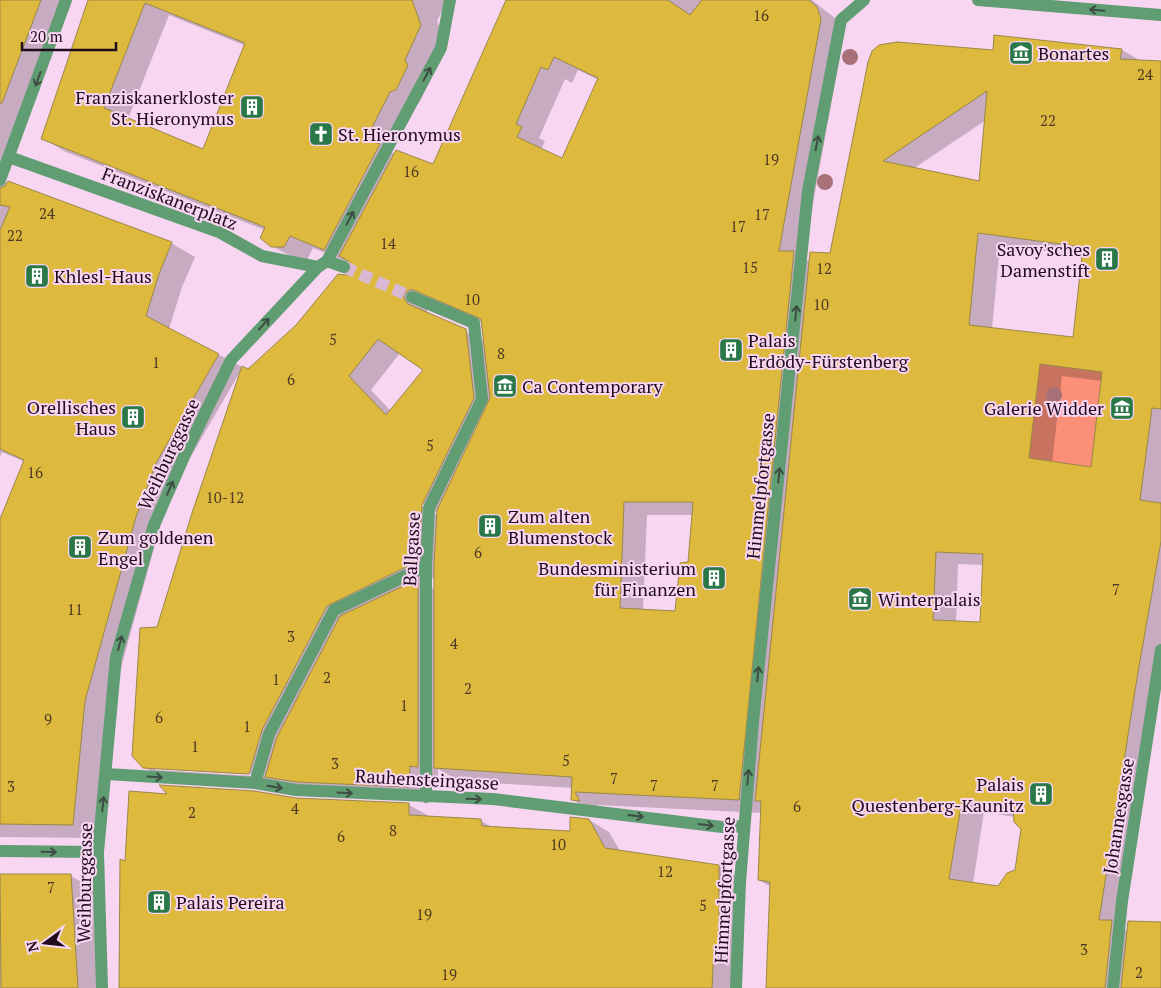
<svg xmlns="http://www.w3.org/2000/svg" width="1161" height="988" font-family="'PT Serif',serif">
  <style>
    .green { fill: #fb8f78 }
    .shadow { fill: #0003; fill-rule: evenodd }
    .building { fill: #ddba3e; stroke: #9b8747; fill-rule: evenodd }
    .lines { fill: none; stroke-linecap: round; stroke-linejoin: round }
    .minor-tunnel { stroke: #d8b8d2; stroke-width: 12; stroke-dasharray: 12 6; stroke-linecap: butt }
    .minor { stroke: #609d72; stroke-width: 12 }
    .tree { fill: #a77177 }
    .oneway { stroke: #3d4d43 }
    .labels { text-anchor: middle; dominant-baseline: central; stroke-width: 4; stroke-linejoin: round; paint-order: stroke }
    .number-label { font-size: 15px; fill: #4f3825 }
    .poi-label { font-size: 18px; fill: #200c1d; stroke: #f8d6f2; text-anchor: start }
    .street-label { font-size: 18px; fill: #200c1d; stroke: #f8d6f2 }
  </style>
  <rect width="100%" height="100%" fill="#f8d6f2"/>
  <path class="green" d="M1040,364l73,9 -22,94 -63,-9z"/>
  <path class="shadow" d="M0,0h70l-69,181 170,62 24,14 -13,30 -13,42 79,41 48,-44 49,-50 6,-2 2,-8 -4,-6 -1,2 -35,-14 -6,12 -11,-1 -24,-13 -7,-16 -199,-78 -24,-14 47,-138h358l-10,21 7,18 -13,40 -12,24 -6,2 -23,47 44,13 74,-165h304l28,22 4,12 -41,224 7,4 21,-8 38,-192 125,-11 1,-15 127,14 19,11 20,1v623l-39,243 6,3 33,-8v65h-394l4,-101 -12,-7 3,-67 -165,-8 5,9 -6,-1 -23,-13v-12l-114,-7 -21,-12v9l-8,-1v21l-262,-17 -24,-14 14,-139 83,-258 -62,107 -20,53 -51,185 -12,123 -96,-1v-318l25,-57 -23,-10 -2,5zM169,15l77,31 -42,105 -76,-32zM578,70l21,10 -37,80 -21,-10 4,-9 -6,-3 26,-59 7,4zM986,120l-6,63 -67,-14zM1000,245l83,11 -9,83 -82,-10zM436,302l46,20 3,19 -58,-28v-5zM400,353l25,16 -34,42 -20,-21zM1062,376l40,5 -10,87 -40,-5zM417,501l21,12v3l-22,-13zM647,515h46l-4,49 -13,48 -33,-2zM958,564l26,1 -2,59 -26,-2zM435,577v13l-12,-7zM155,768l100,6v2l-100,-6zM984,812l31,5 8,12 -6,42 -19,16 -25,-4z
    M295,799l114,6 20,11 52,5 13,7 77,4 18,-12 20,12 11,19 99,15 20,12 -6,110h-612l6,-125z
    M0,875l71,1 28,16 6,96h-105z"/>
  <path class="building" d="M0,0h41l-39,103h-2z
    M88,0h324l9,25 -16,35 3,5 -12,25 -6,2 -24,47 14,5 -56,106 -34,-14 -6,11h-13l-11,-9 5,-11 -224,-88zM145,3l100,40 -42,106 -99,-41z
    M506,0h162l22,15 12,-15h107l8,7 4,12 -42,232h15l-55,549 -164,-8 5,9 -9,-1 1,-23 -138,-9v-202l3,-56 53,-112 -9,-79 -70,-30 -7,5v4l4,6 58,25 8,69 -52,107 -4,56 -91,45 -65,124 -13,44 -106,-6 -11,-12 8,-128 17,-1 35,-114 50,-147 6,3 48,-44 42,-51 7,1 5,-2 2,-7 -2,-4 -11,-6 57,-106 37,14zM554,57l44,21 -36,80 -45,-21 5,-10 -6,-3 25,-57 7,3zM378,339l45,31 -37,45 -37,-39zM624,502h69l-5,60 -8,1 -5,48 -55,-3z
    M994,35l128,14 -2,10 41,2v348l-9,-1 -12,92 21,3v38l-24,137 -38,242h13l-7,68h-339l4,-106 -12,-2 3,-79h-6l55,-549 20,1 38,-191 4,-11 7,-6 18,-3 96,8zM987,91l-8,90 -96,-20zM978,233l105,14 -10,90 -104,-12zM1040,364l62,8 -11,95 -62,-9zM936,552l47,2 -3,68 -47,-2zM962,800l51,9 1,13 7,7 -6,41 -8,3 -9,13 -49,-7z
    M8,181l164,61 -13,32 -13,42 73,38 -63,109 -20,54 -51,184 -12,124 -73,-1v-305l24,-59 -24,-11v-219l10,-23 -10,-2v-17l5,-2z
    M418,579v188l-8,-1 -1,21 -112,-5 -32,-5 12,-40 63,-121z
    M159,785l95,6 42,7 113,5v12l72,4 1,7 88,5v-14l19,2 16,29 114,17v83h-5l-2,40h-593l1,-129 5,2 4,-70 38,3z
    M0,874h71l7,114h-77z
    M1128,921l33,1v66h-40z"/>
  <g class="lines">
    <path class="minor-tunnel" d="M344,267l68,30"/>
    <path class="minor" d="M978,0l183,15
      M9,157l210,75 43,24 56,11
      M0,180l66,-180
      M327,261l17,6
      M412,297l62,26 8,76 -53,109 -3,58v231
      M107,774l148,9 41,7 197,9 229,28 22,-1
      M255,783l14,-49 65,-124 92,-44
      M0,851l98,1
      M102,988l-4,-136 18,-195 38,-132 32,-73 45,-92 87,-93 9,-6 114,-213 9,-48
      M736,988l4,-106 13,-160 55,-531 33,-171 23,-20
      M1113,988l9,-87 39,-251"/>
  </g>
  <g class="tree">
    <circle cx="850" cy="57" r="8"/>
    <circle cx="825" cy="182" r="8"/>
    <circle cx="1054" cy="395" r="8"/>
  </g>
  <defs><path id="oneway-shaft" d="M-6 0H5M1.5-3L5.5 0L1.5 3" fill="none" stroke-width="1.6" stroke-linecap="round" stroke-linejoin="round" transform="scale(1.25)"/></defs>
  <g class="oneway">
    <use href="#oneway-shaft" transform="translate(1097 10) rotate(-175)"/>
    <use href="#oneway-shaft" transform="translate(427 74) rotate(-62)"/>
    <use href="#oneway-shaft" transform="translate(38 79) rotate(110)"/>
    <use href="#oneway-shaft" transform="translate(817 143) rotate(-79)"/>
    <use href="#oneway-shaft" transform="translate(350 218) rotate(-62)"/>
    <use href="#oneway-shaft" transform="translate(796 313) rotate(-84)"/>
    <use href="#oneway-shaft" transform="translate(264 324) rotate(-47)"/>
    <use href="#oneway-shaft" transform="translate(779 475) rotate(-84)"/>
    <use href="#oneway-shaft" transform="translate(170 488) rotate(-67)"/>
    <use href="#oneway-shaft" transform="translate(120 643) rotate(-75)"/>
    <use href="#oneway-shaft" transform="translate(758 674) rotate(-84)"/>
    <use href="#oneway-shaft" transform="translate(155 777) rotate(4)"/>
    <use href="#oneway-shaft" transform="translate(748 777) rotate(-85)"/>
    <use href="#oneway-shaft" transform="translate(275 787) rotate(10)"/>
    <use href="#oneway-shaft" transform="translate(345 793) rotate(3)"/>
    <use href="#oneway-shaft" transform="translate(474 799) rotate(2)"/>
    <use href="#oneway-shaft" transform="translate(103 804) rotate(-84)"/>
    <use href="#oneway-shaft" transform="translate(636 816) rotate(7)"/>
    <use href="#oneway-shaft" transform="translate(706 825) rotate(7)"/>
    <use href="#oneway-shaft" transform="translate(49 852) rotate(1)"/>
  </g>
  <defs>
    <symbol id="museum-square" viewBox="-11 -11 22 22"><rect x="-9" y="-9" width="18" height="18" rx="4" fill="#2a7747" stroke="#f8d6f2"/><path d="M0-6L6-3V-2H-6V-3ZM-5-1h2V3h-2ZM-1-1h2V3h-2ZM3-1h2V3H3ZM-6 4H6V6H-6Z" fill="#fff"/></symbol>
    <symbol id="building-square" viewBox="-11 -11 22 22"><rect x="-9" y="-9" width="18" height="18" rx="4" fill="#2a7747" stroke="#f8d6f2"/><path d="M-4-6H4V6H1V3H-1V6H-4ZM-2.5-4.3h1.7v1.8h-1.7ZM.8-4.3h1.7v1.8H.8ZM-2.5-1h1.7V.8h-1.7ZM.8-1h1.7V.8H.8Z" fill="#fff"/></symbol>
    <symbol id="church-square" viewBox="-11 -11 22 22"><rect x="-9" y="-9" width="18" height="18" rx="4" fill="#2a7747" stroke="#f8d6f2"/><path d="M-1.2-6h2.4v3.5h3.3v2.4h-3.3V6h-2.4V-.1h-3.3v-2.4h3.3Z" fill="#fff"/></symbol>
  </defs>
  <g fill-rule="evenodd">
    <use href="#museum-square" x="1007" y="39" width="28" height="28"/>
    <use href="#building-square" x="238" y="93" width="28" height="28"/>
    <use href="#church-square" x="307" y="120" width="28" height="28"/>
    <use href="#building-square" x="1093" y="245" width="28" height="28"/>
    <use href="#building-square" x="23" y="262" width="28" height="28"/>
    <use href="#building-square" x="717" y="336" width="28" height="28"/>
    <use href="#museum-square" x="491" y="372" width="28" height="28"/>
    <use href="#museum-square" x="1108" y="394" width="28" height="28"/>
    <use href="#building-square" x="119" y="403" width="28" height="28"/>
    <use href="#building-square" x="476" y="512" width="28" height="28"/>
    <use href="#building-square" x="66" y="533" width="28" height="28"/>
    <use href="#building-square" x="700" y="564" width="28" height="28"/>
    <use href="#museum-square" x="846" y="585" width="28" height="28"/>
    <use href="#building-square" x="1027" y="780" width="28" height="28"/>
    <use href="#building-square" x="145" y="888" width="28" height="28"/>
  </g>
  <g class="labels">
    <g class="number-label">
      <text x="761" y="15">16</text>
      <text x="1145" y="74">24</text>
      <text x="1048" y="120">22</text>
      <text x="771" y="159">19</text>
      <text x="411" y="171">16</text>
      <text x="47" y="213">24</text>
      <text x="762" y="214">17</text>
      <text x="738" y="226">17</text>
      <text x="15" y="235">22</text>
      <text x="388" y="243">14</text>
      <text x="750" y="267">15</text>
      <text x="824" y="268">12</text>
      <text x="472" y="299">10</text>
      <text x="821" y="304">10</text>
      <text x="333" y="339">5</text>
      <text x="501" y="353">8</text>
      <text x="156" y="362">1</text>
      <text x="291" y="379">6</text>
      <text x="430" y="445">5</text>
      <text x="35" y="472">16</text>
      <text x="225" y="497">10-12</text>
      <text x="478" y="552">6</text>
      <text x="1116" y="589">7</text>
      <text x="75" y="609">11</text>
      <text x="291" y="636">3</text>
      <text x="454" y="643">4</text>
      <text x="327" y="677">2</text>
      <text x="276" y="679">1</text>
      <text x="468" y="688">2</text>
      <text x="404" y="705">1</text>
      <text x="159" y="717">6</text>
      <text x="48" y="719">9</text>
      <text x="247" y="726">1</text>
      <text x="195" y="746">1</text>
      <text x="566" y="760">5</text>
      <text x="335" y="763">3</text>
      <text x="614" y="778">7</text>
      <text x="654" y="785">7</text>
      <text x="715" y="785">7</text>
      <text x="11" y="786">3</text>
      <text x="797" y="806">6</text>
      <text x="295" y="808">4</text>
      <text x="192" y="812">2</text>
      <text x="393" y="830">8</text>
      <text x="341" y="836">6</text>
      <text x="558" y="844">10</text>
      <text x="665" y="871">12</text>
      <text x="51" y="887">7</text>
      <text x="703" y="905">5</text>
      <text x="424" y="914">19</text>
      <text x="1084" y="949">3</text>
      <text x="1139" y="972">2</text>
      <text x="449" y="974">19</text>
    </g>
    <g class="poi-label">
      <text x="1038" y="53">Bonartes</text>
      <text x="234" y="97" text-anchor="end">Franziskanerkloster<tspan x="234" dy="21">St. Hieronymus</tspan></text>
      <text x="338" y="134">St. Hieronymus</text>
      <text x="1090" y="249" text-anchor="end">Savoy'sches<tspan x="1090" dy="21">Damenstift</tspan></text>
      <text x="54" y="276">Khlesl-Haus</text>
      <text x="748" y="340">Palais<tspan x="748" dy="21">Erdödy-Fürstenberg</tspan></text>
      <text x="522" y="386">Ca Contemporary</text>
      <text x="116" y="407" text-anchor="end">Orellisches<tspan x="116" dy="21">Haus</tspan></text>
      <text x="1104" y="408" text-anchor="end">Galerie Widder</text>
      <text x="508" y="516">Zum alten<tspan x="508" dy="21">Blumenstock</tspan></text>
      <text x="98" y="537">Zum goldenen<tspan x="98" dy="21">Engel</tspan></text>
      <text x="696" y="568" text-anchor="end">Bundesministerium<tspan x="696" dy="21">für Finanzen</tspan></text>
      <text x="878" y="599">Winterpalais</text>
      <text x="1024" y="784" text-anchor="end">Palais<tspan x="1024" dy="21">Questenberg-Kaunitz</tspan></text>
      <text x="176" y="902">Palais Pereira</text>
    </g>
    <g class="street-label">
      <text transform="translate(170 198) rotate(21)">Franziskanerplatz</text>
      <text transform="translate(168 454) rotate(-65)">Weihburggasse</text>
      <text transform="translate(760 486) rotate(-84)">Himmelpfortgasse</text>
      <text transform="translate(411 549) rotate(-87)">Ballgasse</text>
      <text transform="translate(427 779) rotate(3)">Rauhensteingasse</text>
      <text transform="translate(1118 816) rotate(-81)">Johannesgasse</text>
      <text transform="translate(84 883) rotate(-89)">Weihburggasse</text>
      <text transform="translate(724 890) rotate(-87)">Himmelpfortgasse</text>
    </g>
  </g>
  <g transform="translate(45 943) rotate(255)" stroke="#f8d6f2" stroke-width="4" paint-order="stroke">
  <path d="M0-4L9 19L0 12L-9 19Z" fill="#200c1d"/>
  <text y="-8" font-size="14" font-weight="bold" text-anchor="middle" fill="#200c1d">N</text>
  </g>
  <path d="M22 42v8h94v-8" fill="none" stroke="#200c1d" stroke-width="2.5"/>
  <text x="30" y="42" font-size="15" fill="#200c1d" stroke="#f8d6f2" stroke-width="4" paint-order="stroke">20 m</text>
</svg>
